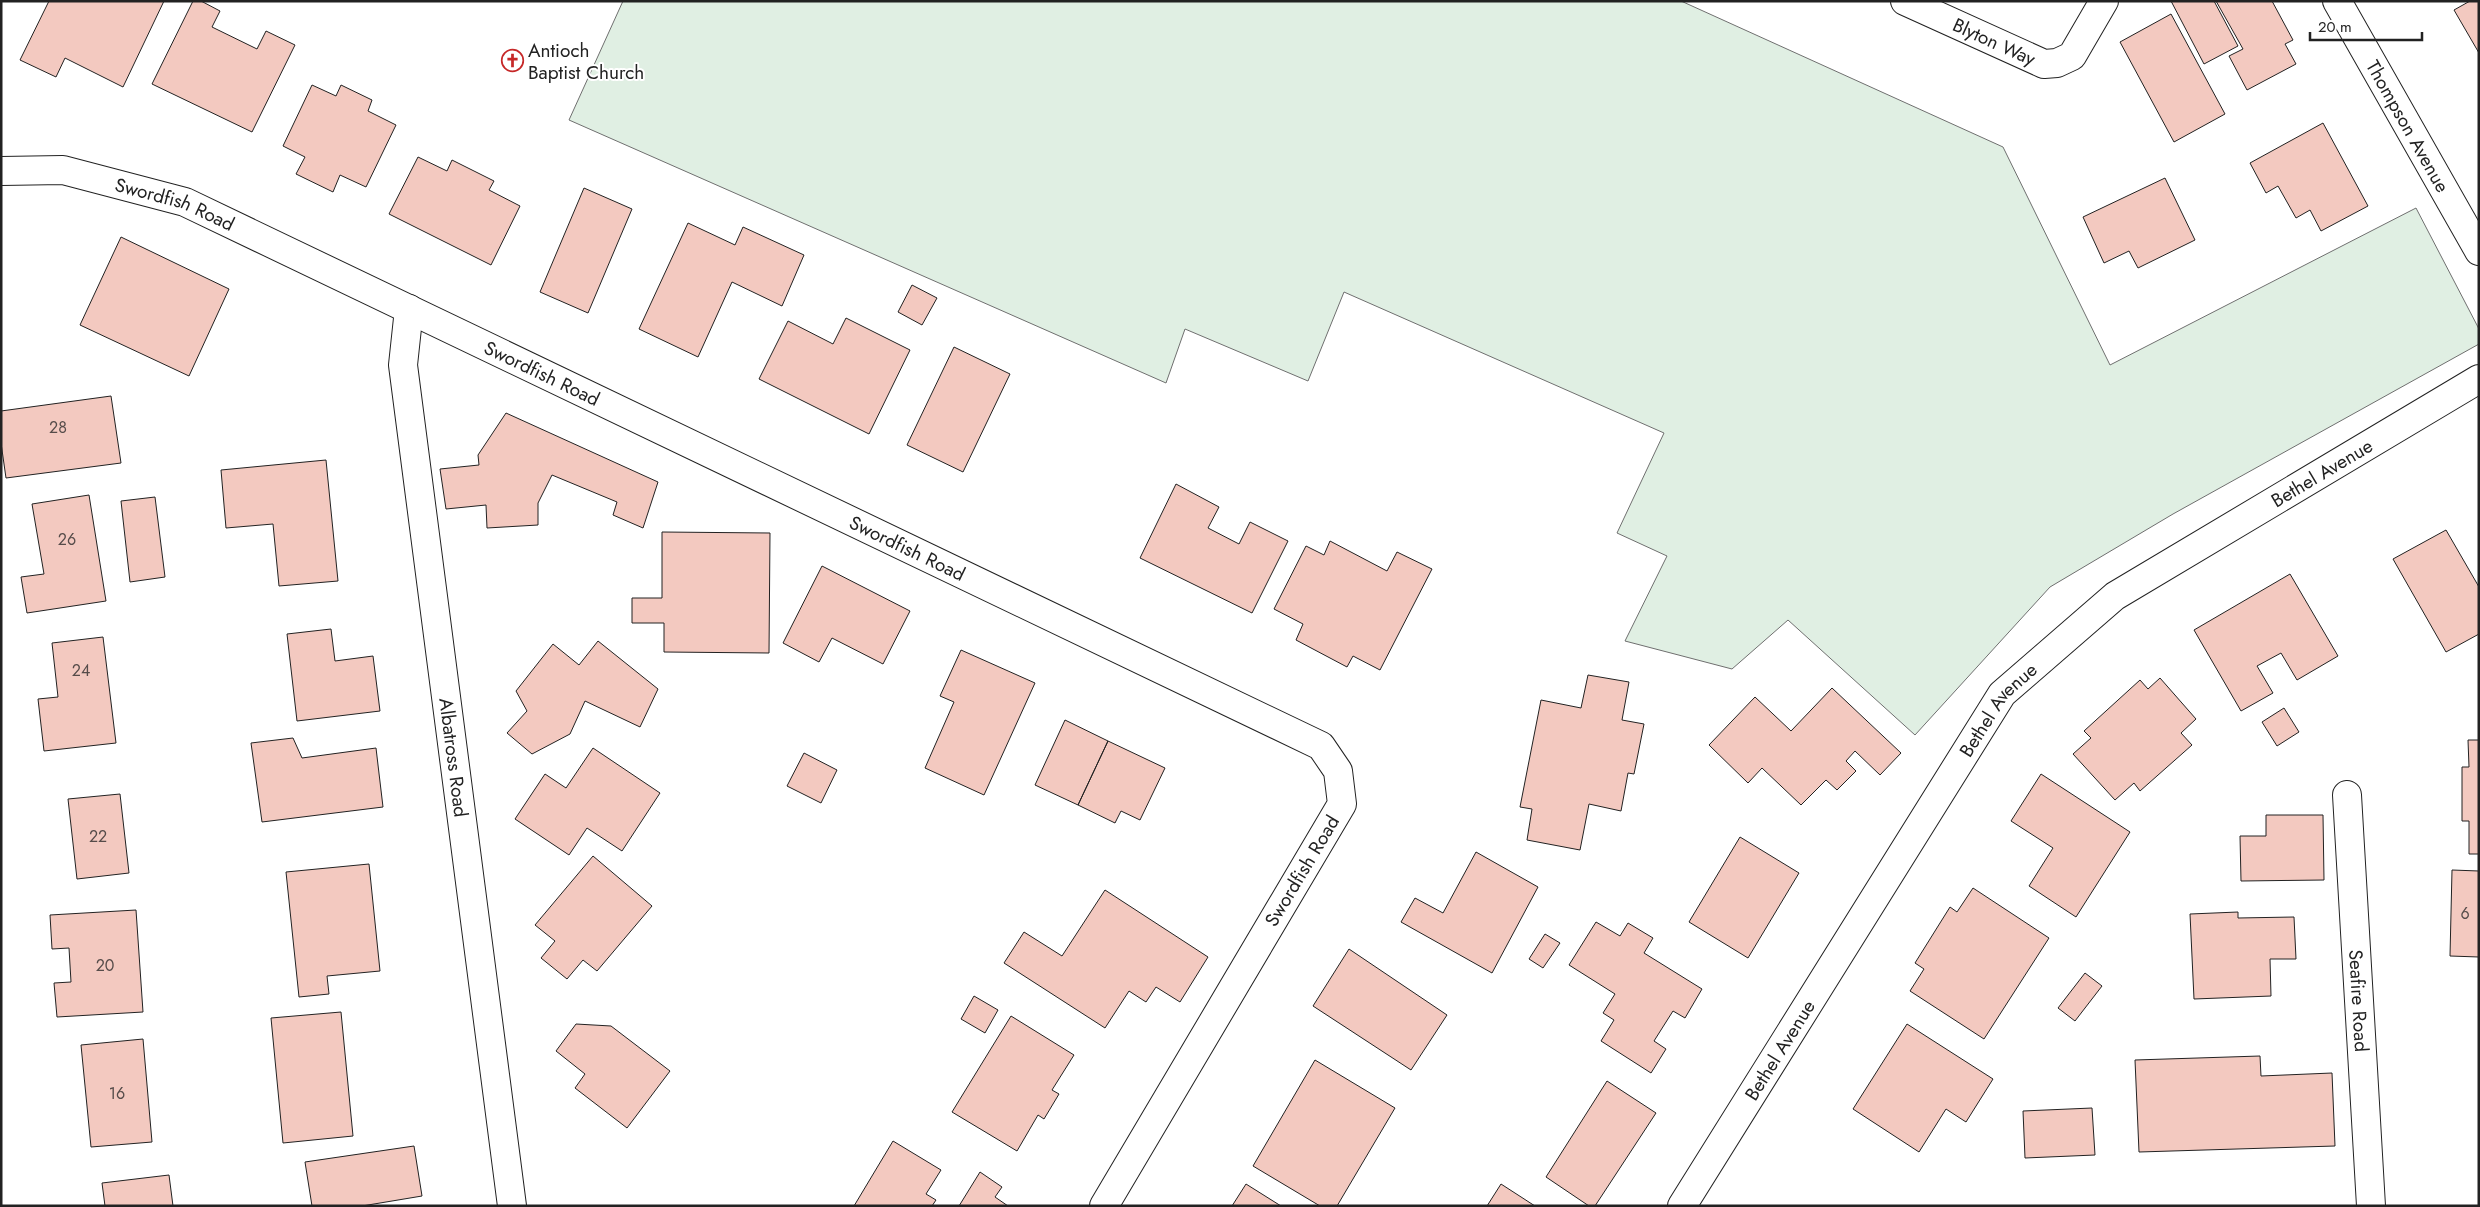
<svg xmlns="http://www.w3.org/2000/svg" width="2480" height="1207" font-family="Jost,sans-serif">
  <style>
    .green { fill: #e0efe3; stroke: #6f6f6f }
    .building { fill: #f3c9c0; stroke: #222 }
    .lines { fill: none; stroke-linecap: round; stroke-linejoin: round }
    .street-casing { stroke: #222; stroke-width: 30 }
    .street { stroke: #fff; stroke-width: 28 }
    .labels { text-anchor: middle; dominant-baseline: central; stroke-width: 4; stroke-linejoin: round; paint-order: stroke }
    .number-label { font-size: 16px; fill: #564c4a }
    .street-label { font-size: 19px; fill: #222; stroke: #fff }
    .poi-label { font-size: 19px; fill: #222; stroke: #fff; text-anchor: start }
  </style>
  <rect width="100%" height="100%" fill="#fff"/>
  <path class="green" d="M623,1h1058l322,146 107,218 306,-157 63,121v15l-306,170 -123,73 -135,148 -127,-115 -56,49 -107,-28 42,-85 -50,-23 47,-100 -320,-141 -36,89 -123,-52 -19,54 -597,-263z"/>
  <path class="building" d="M49,1h115l-41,86 -58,-29 -9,19 -36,-17z
    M193,1h8l19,10 -8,16 45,22 9,-18 29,14 -43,87 -100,-48z
    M2171,1h43l24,45 -34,18z
    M2216,1h56l21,39 -8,4 11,20 -49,26 -18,-34 14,-7z
    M2470,1h9v52l-25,-43z
    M2171,14l54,100 -51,28 -54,-100z
    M312,85l24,11 5,-11 31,15 -4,11 28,14 -30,62 -26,-12 -7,17 -37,-18 9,-17 -22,-11z
    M2323,123l45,83 -47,25 -11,-21 -14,8 -18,-32 -12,7 -16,-30z
    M418,157l29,14 5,-11 42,21 -5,9 31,16 -29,59 -102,-51z
    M2165,178l30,62 -57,28 -9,-17 -25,12 -21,-46z
    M584,188l48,21 -44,104 -48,-21z
    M688,223l47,22 8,-18 61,28 -22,51 -50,-24 -34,75 -59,-28z
    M121,237l108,52 -40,87 -109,-51z
    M912,285l25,13 -15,27 -24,-13z
    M846,318l64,32 -41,84 -110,-55 29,-58 45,23z
    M954,347l56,27 -47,98 -56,-27z
    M111,396l10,67 -115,15 -5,-35v-32z
    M506,413l152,69 -15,46 -30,-13 4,-13 -65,-27 -14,28v22l-51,3 -1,-23 -40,4 -6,-40 39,-4 -1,-10z
    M326,460l12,121 -59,5 -6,-62 -47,4 -5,-58z
    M1176,484l43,23 -11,21 31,16 11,-22 38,19 -36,72 -112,-55z
    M89,495l17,106 -79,12 -6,-36 23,-3 -12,-70z
    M155,497l10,80 -35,5 -9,-81z
    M2446,530l33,57v47l-33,18 -53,-93z
    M662,532l108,1 -1,120 -105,-1v-29h-32v-25h30z
    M1330,541l57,30 10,-19 35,17 -52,101 -27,-14 -6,11 -51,-27 7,-16 -29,-15 32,-63 18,9z
    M822,566l88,45 -27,53 -51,-26 -13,24 -36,-19z
    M2290,574l48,82 -41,24 -16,-27 -24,13 16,27 -32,18 -47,-81z
    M331,629l4,32 38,-5 7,55 -83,10 -10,-87z
    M103,637l13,106 -72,8 -6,-52 20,-2 -6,-54z
    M598,641l60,48 -18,38 -55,-26 -15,33 -38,20 -25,-21 20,-22 -11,-20 37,-47 26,21z
    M961,650l74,33 -51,112 -59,-27 29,-66 -14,-6z
    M1588,675l41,7 -7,38 22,4 -10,50 -6,-1 -7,38 -32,-7 -9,46 -53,-10 5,-31 -12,-2 21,-107 40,8z
    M2160,678l36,41 -15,14 11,12 -52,46 -6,-8 -19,17 -42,-46 18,-16 -7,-7 56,-51 8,9z
    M1832,688l69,65 -21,22 -25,-24 -9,10 10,10 -19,19 -11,-10 -25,25 -39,-37 -14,15 -39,-38 46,-48 36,34z
    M2284,708l15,24 -22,14 -15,-24z
    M1065,720l43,21 -30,64 -43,-20z
    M293,738l9,20 74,-10 7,59 -121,15 -11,-79z
    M2468,740h11v114h-10v-33h-7v-54h7z
    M1108,741l57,27 -25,52 -19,-9 -6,12 -37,-18z
    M593,748l67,45 -38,58 -35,-23 -18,27 -54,-36 30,-45 21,14z
    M804,753l33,17 -16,33 -34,-17z
    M2041,774l89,58 -54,85 -47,-31 24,-38 -42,-27z
    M120,794l9,79 -52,6 -9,-80z
    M2266,815h57l1,65 -83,1 -1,-45h26z
    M1740,837l59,36 -51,85 -59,-36z
    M1476,852l62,35 -46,86 -91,-51 14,-24 28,15z
    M593,856l59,50 -55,65 -14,-11 -16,19 -26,-21 14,-17 -20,-16z
    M369,864l11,107 -53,5 2,18 -30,3 -13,-125z
    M2452,870l27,1v86l-29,-1z
    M1973,888l76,50 -65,101 -74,-48 14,-22 -9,-6 35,-56 7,5z
    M1105,890l103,67 -28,45 -24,-15 -10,15 -17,-11 -24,37 -101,-65 20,-31 38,24z
    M136,910l7,102 -86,5 -3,-34 17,-1 -2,-34 -17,1 -2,-34z
    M2238,912v6l56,-1 2,42h-26l1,37 -77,3 -4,-85z
    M1596,922l24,14 8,-13 25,15 -9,15 58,36 -17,29 -12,-7 -19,30 12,8 -15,24 -50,-32 13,-21 -11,-7 12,-19 -46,-29z
    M1545,934l15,9 -17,25 -14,-9z
    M1349,949l98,66 -36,55 -98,-64z
    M2085,973l17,13 -27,35 -17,-13z
    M974,996l24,14 -13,23 -24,-14z
    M341,1012l12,124 -70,7 -12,-125z
    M1011,1016l63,39 -22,35 7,4 -15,25 -6,-4 -21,36 -65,-39z
    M576,1024l35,2 59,45 -43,57 -52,-40 10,-14 -29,-23z
    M1907,1024l86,55 -27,43 -20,-13 -27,43 -66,-43z
    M143,1039l9,103 -61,5 -10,-102z
    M2260,1056l1,20 71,-3 3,73 -196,6 -4,-92z
    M1315,1060l80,48 -58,98h-17l-67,-40z
    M1607,1081l49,32 -61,93h-6l-43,-29z
    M2092,1108l3,47 -70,3 -2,-47z
    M893,1141l48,29 -15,24 10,6 -4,6h-78z
    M414,1146l8,50 -60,10h-50l-7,-44z
    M980,1172l22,15 -7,10 13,9h-49z
    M169,1175l4,31h-68l-3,-23z
    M1246,1184l35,22h-49z
    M1501,1184l34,22h-48z"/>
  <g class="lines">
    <defs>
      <g id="street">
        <path id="s1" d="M1905,1l139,63 13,-1 15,-7 32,-55"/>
        <path id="s2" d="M2337,1l142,250"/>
        <path id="s3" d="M1,171l62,-1 122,32 1136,544 17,25 4,33 -238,402"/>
        <path id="s4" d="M409,309l-6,56 109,841"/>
        <path id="s5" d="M2347,795l24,411"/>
        <path id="s6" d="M1682,1206l320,-512 113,-98 364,-217"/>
      </g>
    </defs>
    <use href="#street" class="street-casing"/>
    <use href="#street" class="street"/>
  </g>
  <defs>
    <symbol id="church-ring" viewBox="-11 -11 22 22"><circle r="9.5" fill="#fff" stroke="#c62828" stroke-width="1.5"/><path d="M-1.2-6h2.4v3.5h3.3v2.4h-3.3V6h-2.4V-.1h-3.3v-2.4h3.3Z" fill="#c62828"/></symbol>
  </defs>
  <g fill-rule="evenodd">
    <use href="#church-ring" x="500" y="48" width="25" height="25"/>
  </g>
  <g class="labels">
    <g class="number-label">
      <text x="58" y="427">28</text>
      <text x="67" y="539">26</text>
      <text x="81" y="670">24</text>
      <text x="98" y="836">22</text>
      <text x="2465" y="913">6</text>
      <text x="105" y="965">20</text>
      <text x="117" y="1093">16</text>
    </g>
    <g class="street-label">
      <text stroke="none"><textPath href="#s1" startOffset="98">Blyton Way</textPath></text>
      <text stroke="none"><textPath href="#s2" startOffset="144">Thompson Avenue</textPath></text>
      <text stroke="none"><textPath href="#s3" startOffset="179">Swordfish Road</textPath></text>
      <text stroke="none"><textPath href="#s3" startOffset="584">Swordfish Road</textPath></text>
      <text stroke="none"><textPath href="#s6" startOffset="994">Bethel Avenue</textPath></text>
      <text stroke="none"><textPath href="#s3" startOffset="989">Swordfish Road</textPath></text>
      <text stroke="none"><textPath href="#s6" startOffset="589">Bethel Avenue</textPath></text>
      <text stroke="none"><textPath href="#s4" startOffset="452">Albatross Road</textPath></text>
      <text transform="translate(1302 871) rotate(-59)">Swordfish Road</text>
      <text stroke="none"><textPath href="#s5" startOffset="206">Seafire Road</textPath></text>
      <text stroke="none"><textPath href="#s6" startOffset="184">Bethel Avenue</textPath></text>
    </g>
    <g class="poi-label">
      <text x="528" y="50">Antioch<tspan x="528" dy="22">Baptist Church</tspan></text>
    </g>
  </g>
  <rect width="2480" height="1207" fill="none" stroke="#222222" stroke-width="5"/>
  <path d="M2310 32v8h112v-8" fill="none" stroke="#222222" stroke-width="2.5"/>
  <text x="2318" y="32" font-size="15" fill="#222222" stroke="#ffffff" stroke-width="4" paint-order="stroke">20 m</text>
</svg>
